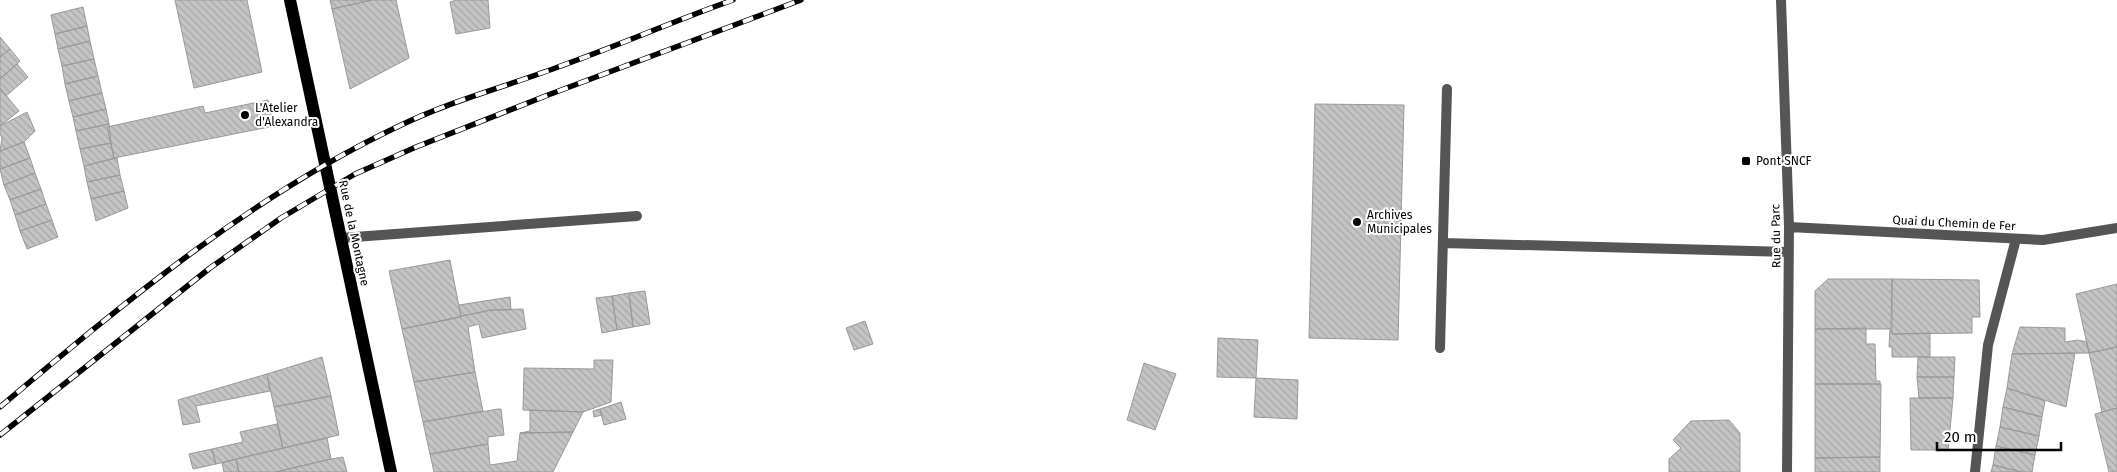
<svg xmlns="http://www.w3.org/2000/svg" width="2117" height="472" font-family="'Fira Sans',sans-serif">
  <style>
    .building { fill: url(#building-back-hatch); stroke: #999 }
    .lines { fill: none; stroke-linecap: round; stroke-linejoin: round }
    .service { stroke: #555; stroke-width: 10 }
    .minor { stroke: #555; stroke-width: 10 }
    .primary { stroke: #000; stroke-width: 12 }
    .rail-casing { stroke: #000; stroke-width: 5.5 }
    .rail { stroke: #fff; stroke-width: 4; stroke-dasharray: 11; stroke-linecap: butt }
    .poi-dot { fill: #000; stroke: #fff; stroke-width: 2 }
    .labels { text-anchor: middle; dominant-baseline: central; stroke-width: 4; stroke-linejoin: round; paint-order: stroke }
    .poi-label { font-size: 12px; fill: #000; stroke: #fff; text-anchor: start }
    .street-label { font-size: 12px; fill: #000; stroke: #fff }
  </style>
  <defs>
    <pattern id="building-back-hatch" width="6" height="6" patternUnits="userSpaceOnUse" patternTransform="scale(1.25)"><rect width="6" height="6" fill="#c4c4c4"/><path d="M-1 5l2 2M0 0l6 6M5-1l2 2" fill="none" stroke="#a7a7a7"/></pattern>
  </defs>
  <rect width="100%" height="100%" fill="#fff"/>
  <path class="building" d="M175,0h72l15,72 -68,16z
    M330,0h42l-40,9z
    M372,0h24l13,58 -59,31 -18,-80z
    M456,0h32l2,28 -34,6 -6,-32z
    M83,7l4,19 -32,8 -4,-19z
    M87,26l3,15 -32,8 -3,-15z
    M0,37l10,12 -10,8z
    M90,41l4,18 -32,7 -4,-17z
    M10,49l10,12 -20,18v-22z
    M94,59l4,17 -33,8 -3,-18z
    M17,64l11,13 -22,19 -6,-8v-9z
    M98,76l4,17 -33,8 -4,-17z
    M0,88l19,23 -19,15z
    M102,93l4,16 -33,8 -4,-16z
    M268,100l6,26 -160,32 -7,-31 96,-21 2,7z
    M1315,104l89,1 -6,235 -89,-2z
    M106,109l3,15 -33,7 -3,-14z
    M27,112l8,19 -11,11 -24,9 2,-13 -2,-4v-8z
    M109,124l2,19 -31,6 -4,-18z
    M24,142l6,16 -30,11v-18z
    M111,143l3,15 -30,8 -4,-17z
    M30,158l5,15 -31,12 -4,-16z
    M117,158l3,17 -33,7 -3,-16z
    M35,173l6,16 -31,11 -6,-15z
    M120,175l4,16 -33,8 -4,-17z
    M41,189l5,15 -31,11 -5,-15z
    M124,191l4,17 -32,13 -5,-22z
    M46,204l6,16 -32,11 -5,-16z
    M52,220l6,17 -31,12 -7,-18z
    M450,260l11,57 -59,12 -13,-58z
    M1828,279h64l-1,50h-76v-38z
    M1892,279l87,1 1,37h-8v16l-80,1z
    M2117,284v63l-28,6 -13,-59z
    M645,291l5,33 -17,3 -4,-34z
    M629,293l4,34 -16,3 -5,-34z
    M612,296l5,34 -15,3 -6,-35z
    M510,297l1,13h-20l-30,6 -2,-11z
    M523,309l3,20 -44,9 -3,-14 -11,3 7,45 -61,10 -12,-53 89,-19z
    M865,321l8,23 -19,6 -8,-22z
    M2020,327l45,1v14l13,-2 9,2 2,11 -77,1z
    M1866,328v16h9l1,37h4v3h-65v-55z
    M1890,329h1l1,5 38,-1v24h-38v-10h-3z
    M1218,338l40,2 -2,38 -39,-1z
    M2117,347v61l-15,4 -13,-59z
    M2075,353l-9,54 -59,-19 5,-34z
    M322,357l9,39 -57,11 -7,-33z
    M1918,357h37l-1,20h-37z
    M594,360h19l-2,42 -28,10 -60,-2 1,-42 70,1z
    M1144,363l32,11 -21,56 -28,-10z
    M475,372l8,39 -60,11 -9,-40z
    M267,374l3,17 -74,15 4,16 -17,3 -5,-25z
    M1917,377h37l-1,21h-34z
    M1256,378l42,2 -1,39 -43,-2z
    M1815,384h66l-1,73 -65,1z
    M2007,388l38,13 -3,16 -39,-10z
    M331,396l8,39 -56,13 -9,-41z
    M1910,398h43l-5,52h-37z
    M621,402l5,17 -22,6 -4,-16z
    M2003,407l39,10 -3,19 -39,-9z
    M2117,408v64h-8l-14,-58z
    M498,409h3l3,26 -16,2v7l-58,10 -7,-32z
    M600,409l2,6 -8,2 -1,-6z
    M530,410l53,2 -10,20 -53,1 10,-2z
    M1729,420l11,13v39h-71v-13l12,-11 -8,-8 18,-19z
    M277,424l6,24 -67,16 -4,-15 31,-7 -3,-10z
    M2000,427l39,9 -4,19 -39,-9z
    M573,432l-20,40h-119l-4,-18 58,-10 2,21 27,-4 3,-28z
    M327,438l4,21 -55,13h-37l-3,-13z
    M1996,446l39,9 -3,17h-10l-29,-7z
    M212,449l4,15 -23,5 -4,-15z
    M343,457l4,15h-71l55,-13z
    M1880,457v15h-65v-14z
    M236,459l3,13h-15l-2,-9z
    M1993,465l29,7h-31z"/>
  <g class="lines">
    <path class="service" d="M341,238l296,-22
      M1443,243l345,9
      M1440,348l7,-259
      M1975,472l13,-127 28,-106"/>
    <path class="minor" d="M1781,0l8,227 -2,245
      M1789,227l254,13 74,-12"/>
    <path class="primary" d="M290,0l101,472"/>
    <defs>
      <path id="rail" d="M0,407c125,-105 251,-211 399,-281 51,-25 106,-39 159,-59 59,-21 116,-46 175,-67
        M0,435l210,-167 71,-50 74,-44 61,-27 132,-52 253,-95"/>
    </defs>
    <use href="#rail" class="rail-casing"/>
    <use href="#rail" class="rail"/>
  </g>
  <g class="poi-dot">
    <circle cx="245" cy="115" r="5"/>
    <rect x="1741" y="156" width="10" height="10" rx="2.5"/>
    <circle cx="1357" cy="222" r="5"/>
  </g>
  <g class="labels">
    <g class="poi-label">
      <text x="255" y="108">L'Atelier<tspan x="255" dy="14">d'Alexandra</tspan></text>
      <text x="1756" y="161">Pont SNCF</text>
      <text x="1367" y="215">Archives<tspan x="1367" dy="14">Municipales</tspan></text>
    </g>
    <g class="street-label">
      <text transform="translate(1954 223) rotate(3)">Quai du Chemin de Fer</text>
      <text transform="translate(354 233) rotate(78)">Rue de la Montagne</text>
      <text transform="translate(1776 236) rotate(-91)">Rue du Parc</text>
    </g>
  </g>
  <path d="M1937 442v8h124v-8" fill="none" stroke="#000000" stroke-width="2.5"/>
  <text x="1944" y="442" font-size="15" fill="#000000" stroke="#ffffff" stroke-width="4" paint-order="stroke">20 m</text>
</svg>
